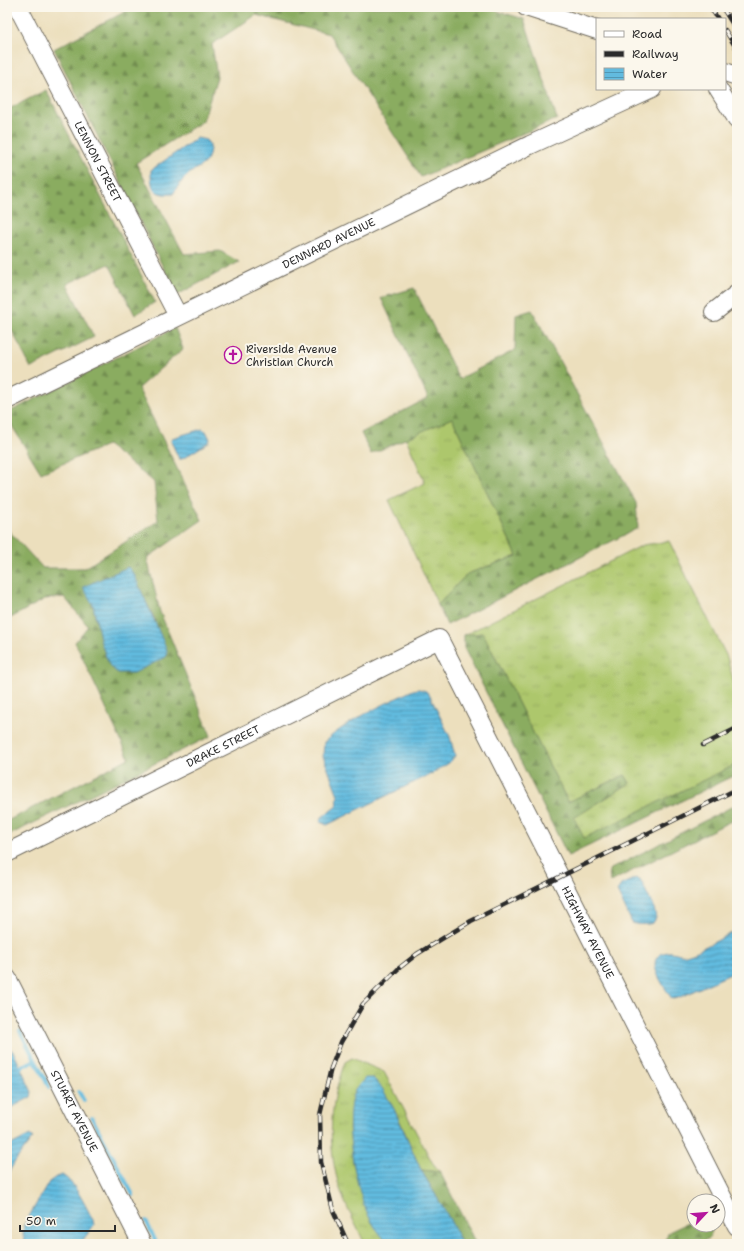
<svg xmlns="http://www.w3.org/2000/svg" width="744" height="1251" font-family="'Shantell Sans',sans-serif">
  <style>
    .grass { fill: url(#grass-tufts); stroke: #6c794c }
    .forest { fill: url(#forest-firs); stroke: #5a6c46; fill-rule: evenodd }
    .water { fill: url(#water-rules); stroke: #467385 }
    .lines { fill: none; stroke-linecap: round; stroke-linejoin: round }
    .stream { stroke: #62bbdf; stroke-width: 4 }
    .minor-casing { stroke: #6f6a5e; stroke-width: 20 }
    .minor { stroke: #fff; stroke-width: 18 }
    .rail-casing { stroke: #2b2b2b; stroke-width: 4.5 }
    .rail { stroke: #fbf7ec; stroke-width: 3; stroke-dasharray: 9; stroke-linecap: butt }
    .labels { text-anchor: middle; dominant-baseline: central; stroke-width: 4; stroke-linejoin: round; paint-order: stroke }
    .street-label { font-size: 11px; fill: #2b2b2b; stroke: #fbf7ec }
    .poi-label { font-size: 11px; fill: #2b2b2b; stroke: #fbf7ec; text-anchor: start }
  </style>
  <defs>
    <pattern id="grass-tufts" width="24" height="20" patternUnits="userSpaceOnUse"><rect width="24" height="20" fill="#adc76c"/><path d="M3 7l-1-3M5 7V3M7 7l1-3M15 17l-1-3M17 17v-4M19 17l1-3" fill="none" stroke="#95ab5e"/></pattern>
    <pattern id="forest-firs" width="22" height="20" patternUnits="userSpaceOnUse"><rect width="22" height="20" fill="#8aac60"/><path d="M5 1l3.5 6h-7zM16 11l3.5 6h-7z" fill="#718c4f"/></pattern>
    <pattern id="water-rules" width="6" height="5" patternUnits="userSpaceOnUse"><rect width="6" height="5" fill="#62bbdf"/><path d="M0 2.5h6" fill="none" stroke="#5198b5"/></pattern>
  </defs>
  <rect width="100%" height="100%" fill="#fbf7ec"/>
  <filter id="ink" filterUnits="userSpaceOnUse"><feTurbulence type="fractalNoise" baseFrequency=".025" numOctaves="2"/><feDisplacementMap in="SourceGraphic" scale="8" xChannelSelector="R" yChannelSelector="G"/><feConvolveMatrix kernelMatrix="1 2 1 2 8 2 1 2 1" color-interpolation-filters="sRGB"/></filter>
  <filter id="wash" filterUnits="userSpaceOnUse"><feTurbulence type="fractalNoise" baseFrequency=".012" numOctaves="4" result="noise"/><feDisplacementMap in="SourceGraphic" scale="16" xChannelSelector="R" yChannelSelector="G"/><feGaussianBlur stdDeviation="0.9" result="paint"/><feColorMatrix in="noise" values="0 0 0 0 0 0 0 0 0 0 0 0 0 0 0 0 0 1.4 0 .05"/><feComposite in="paint" operator="in"/></filter>
  <g filter="url(#wash)">
    <rect width="100%" height="100%" fill="#ecdfbd"/>
    <path class="grass" d="M452,418l65,138 -50,18 -29,31 -49,-105 36,-17 -19,-45z
      M669,541l58,116 10,37v70l-153,75 -11,-21 57,-35 -5,-8 -57,27 -85,-169 -19,2 179,-90z
      M352,1058l32,14 48,90 8,10 -19,-2c-14,-31 -25,-66 -48,-92l-24,49 4,36 18,58 17,23h-23c-7,-15 -15,-29 -21,-44 -18,-46 -16,-93 1,-138z"/>
    <path class="forest" d="M134,7h67l1,2 4,-2h278l40,12 33,100 -136,58 -92,-143 -73,-19 -44,29 5,33 -14,44 -67,42 48,91 36,-3 19,11 -62,33 -123,-246z
      M46,90l109,212 -20,13 -26,-51 -42,20 27,53 -63,31 -24,-47v-211z
      M414,288l45,91 56,-29 1,-35 16,-5 104,193 2,25 -191,97 -9,-20 29,-31 50,-18 -65,-138 -81,36 -10,-21 67,-35 -47,-100z
      M175,328l8,21 -45,39 64,132 -55,38 13,54 51,124 -204,100v-15l122,-63 -54,-116 13,-16 -24,-29 -19,2 -38,21v-91l36,39h42l73,-47 -4,-39 -47,-37 -66,28 -34,-55v-5zM146,602l10,19 -60,1 -3,-17z
      M483,633l85,169 57,-27 5,8 -56,35 10,20 153,-74v10l-169,82 -104,-208v-13z
      M737,804v14l-127,64 -1,-12z
      M421,1170l19,2 36,72h-14l-13,-26z
      M694,1220v5h17l2,4 -4,9 -11,6h-38l4,-2 5,-10z"/>
    <path class="water" d="M197,138l9,2 4,5c0,22 -11,19 -23,31 -6,5 -10,12 -14,18 -20,2 -22,-6 -22,-24z
      M202,429l4,2 4,8 -1,3 -27,17h-3l-8,-18 1,-3z
      M128,567l6,7 33,76 -1,7 -32,16h-16l-8,-6 -9,-24 -8,-38 -10,-18z
      M419,689l7,2 4,5 20,41 5,19 -6,7 -18,11 -104,51 -7,-3 2,-5 15,-11 1,-11 -15,-39 1,-14c26,-23 59,-37 89,-52z
      M636,878l4,1 14,29 2,10 -3,5c-7,2 -14,2 -21,0l-15,-32 4,-6z
      M737,930v41l-59,27 -6,1c-7,-12 -32,-43 -4,-47 6,-1 13,4 18,2 15,-4 36,-16 51,-24z
      M7,1047l6,4 19,41 -1,5 -24,13z
      M365,1078h8l9,10 12,21 27,61 28,48 13,26h-74c-5,-7 -12,-14 -16,-22 -16,-25 -31,-106 -17,-132 3,-4 7,-8 10,-12z
      M30,1135l3,3 -2,2 -15,20 -9,15v-28z
      M62,1175c13,7 24,32 31,45l1,5 -14,19h-54l-3,-9 1,-10 25,-43 7,-5z"/>
    <g class="lines">
      <path class="stream" d="M20,1031l29,56
        M21,1067l14,-7
        M79,1092l5,9
        M92,1118l41,77
        M146,1221l11,23"/>
    </g>
  </g>
  <g filter="url(#ink)">
    <g class="lines">
      <defs>
        <g id="minor">
          <path id="s1" d="M18,7l160,309"/>
          <path d="M526,7l71,23"/>
          <path d="M725,72l12,4"/>
          <path d="M718,89l19,30"/>
          <path d="M714,312l23,-18"/>
          <path id="s2" d="M7,400l523,-255 122,-56"/>
          <path id="s3" d="M7,853l432,-214 298,587"/>
          <path id="s4" d="M7,978l135,266"/>
        </g>
      </defs>
      <use href="#minor" class="minor-casing"/>
      <use href="#minor" class="minor"/>
      <defs>
        <path id="rail" d="M710,7l8,12
          M722,7l15,24
          M725,30l12,19
          M703,745l34,-17
          M348,1244l-15,-34 -12,-48 -1,-47 11,-47 10,-26 22,-38 35,-35 19,-15 54,-33 266,-132"/>
      </defs>
      <use href="#rail" class="rail-casing"/>
      <use href="#rail" class="rail"/>
    </g>
  </g>
  <defs>
    <symbol id="church-ring" viewBox="-11 -11 22 22"><circle r="9.5" fill="#fbf7ec" stroke="#b5179e" stroke-width="1.5"/><path d="M-1.2-6h2.4v3.5h3.3v2.4h-3.3V6h-2.4V-.1h-3.3v-2.4h3.3Z" fill="#b5179e"/></symbol>
  </defs>
  <g fill-rule="evenodd">
    <use href="#church-ring" x="223" y="345" width="20" height="20"/>
  </g>
  <g class="labels">
    <g class="street-label">
      <text stroke="none"><textPath href="#s1" startOffset="174">LENNON STREET</textPath></text>
      <text stroke="none"><textPath href="#s2" startOffset="358">DENNARD AVENUE</textPath></text>
      <text stroke="none"><textPath href="#s3" startOffset="241">DRAKE STREET</textPath></text>
      <text stroke="none"><textPath href="#s3" startOffset="811">HIGHWAY AVENUE</textPath></text>
      <text stroke="none"><textPath href="#s4" startOffset="149">STUART AVENUE</textPath></text>
    </g>
    <g class="poi-label">
      <text x="246" y="349">Riverside Avenue<tspan x="246" dy="13">Christian Church</tspan></text>
    </g>
  </g>
  <rect width="744" height="1251" fill="none" stroke="#fbf7ec" stroke-width="24"/>
  <rect x="596" y="18" width="130" height="72" fill="#fbf7ec" stroke="#a8a59f"/>
  <rect x="604" y="31" width="20" height="6" fill="#ffffff" stroke="#a8a59f"/>
  <text x="632" y="38" font-size="12" fill="#2b2b2b">Road</text>
  <rect x="604" y="51" width="20" height="6" fill="#2b2b2b" stroke="#a8a59f"/>
  <text x="632" y="58" font-size="12" fill="#2b2b2b">Railway</text>
  <rect x="604" y="68" width="20" height="12" fill="url(#water-rules)" stroke="#a8a59f"/>
  <text x="632" y="78" font-size="12" fill="#2b2b2b">Water</text>
  <g transform="translate(706 1213) rotate(64)"><circle r="19" fill="#fbf7ec" stroke="#a8a59f"/>
  <path d="M0-3L7 15L0 10L-7 15Z" fill="#b5179e"/>
  <text y="-6" font-size="11" font-weight="bold" text-anchor="middle" fill="#2b2b2b">N</text>
  </g>
  <path d="M20 1225v6h95v-6" fill="none" stroke="#2b2b2b" stroke-width="2"/>
  <text x="26" y="1225" font-size="12" fill="#2b2b2b" stroke="#fbf7ec" stroke-width="3" paint-order="stroke">50 m</text>
</svg>
